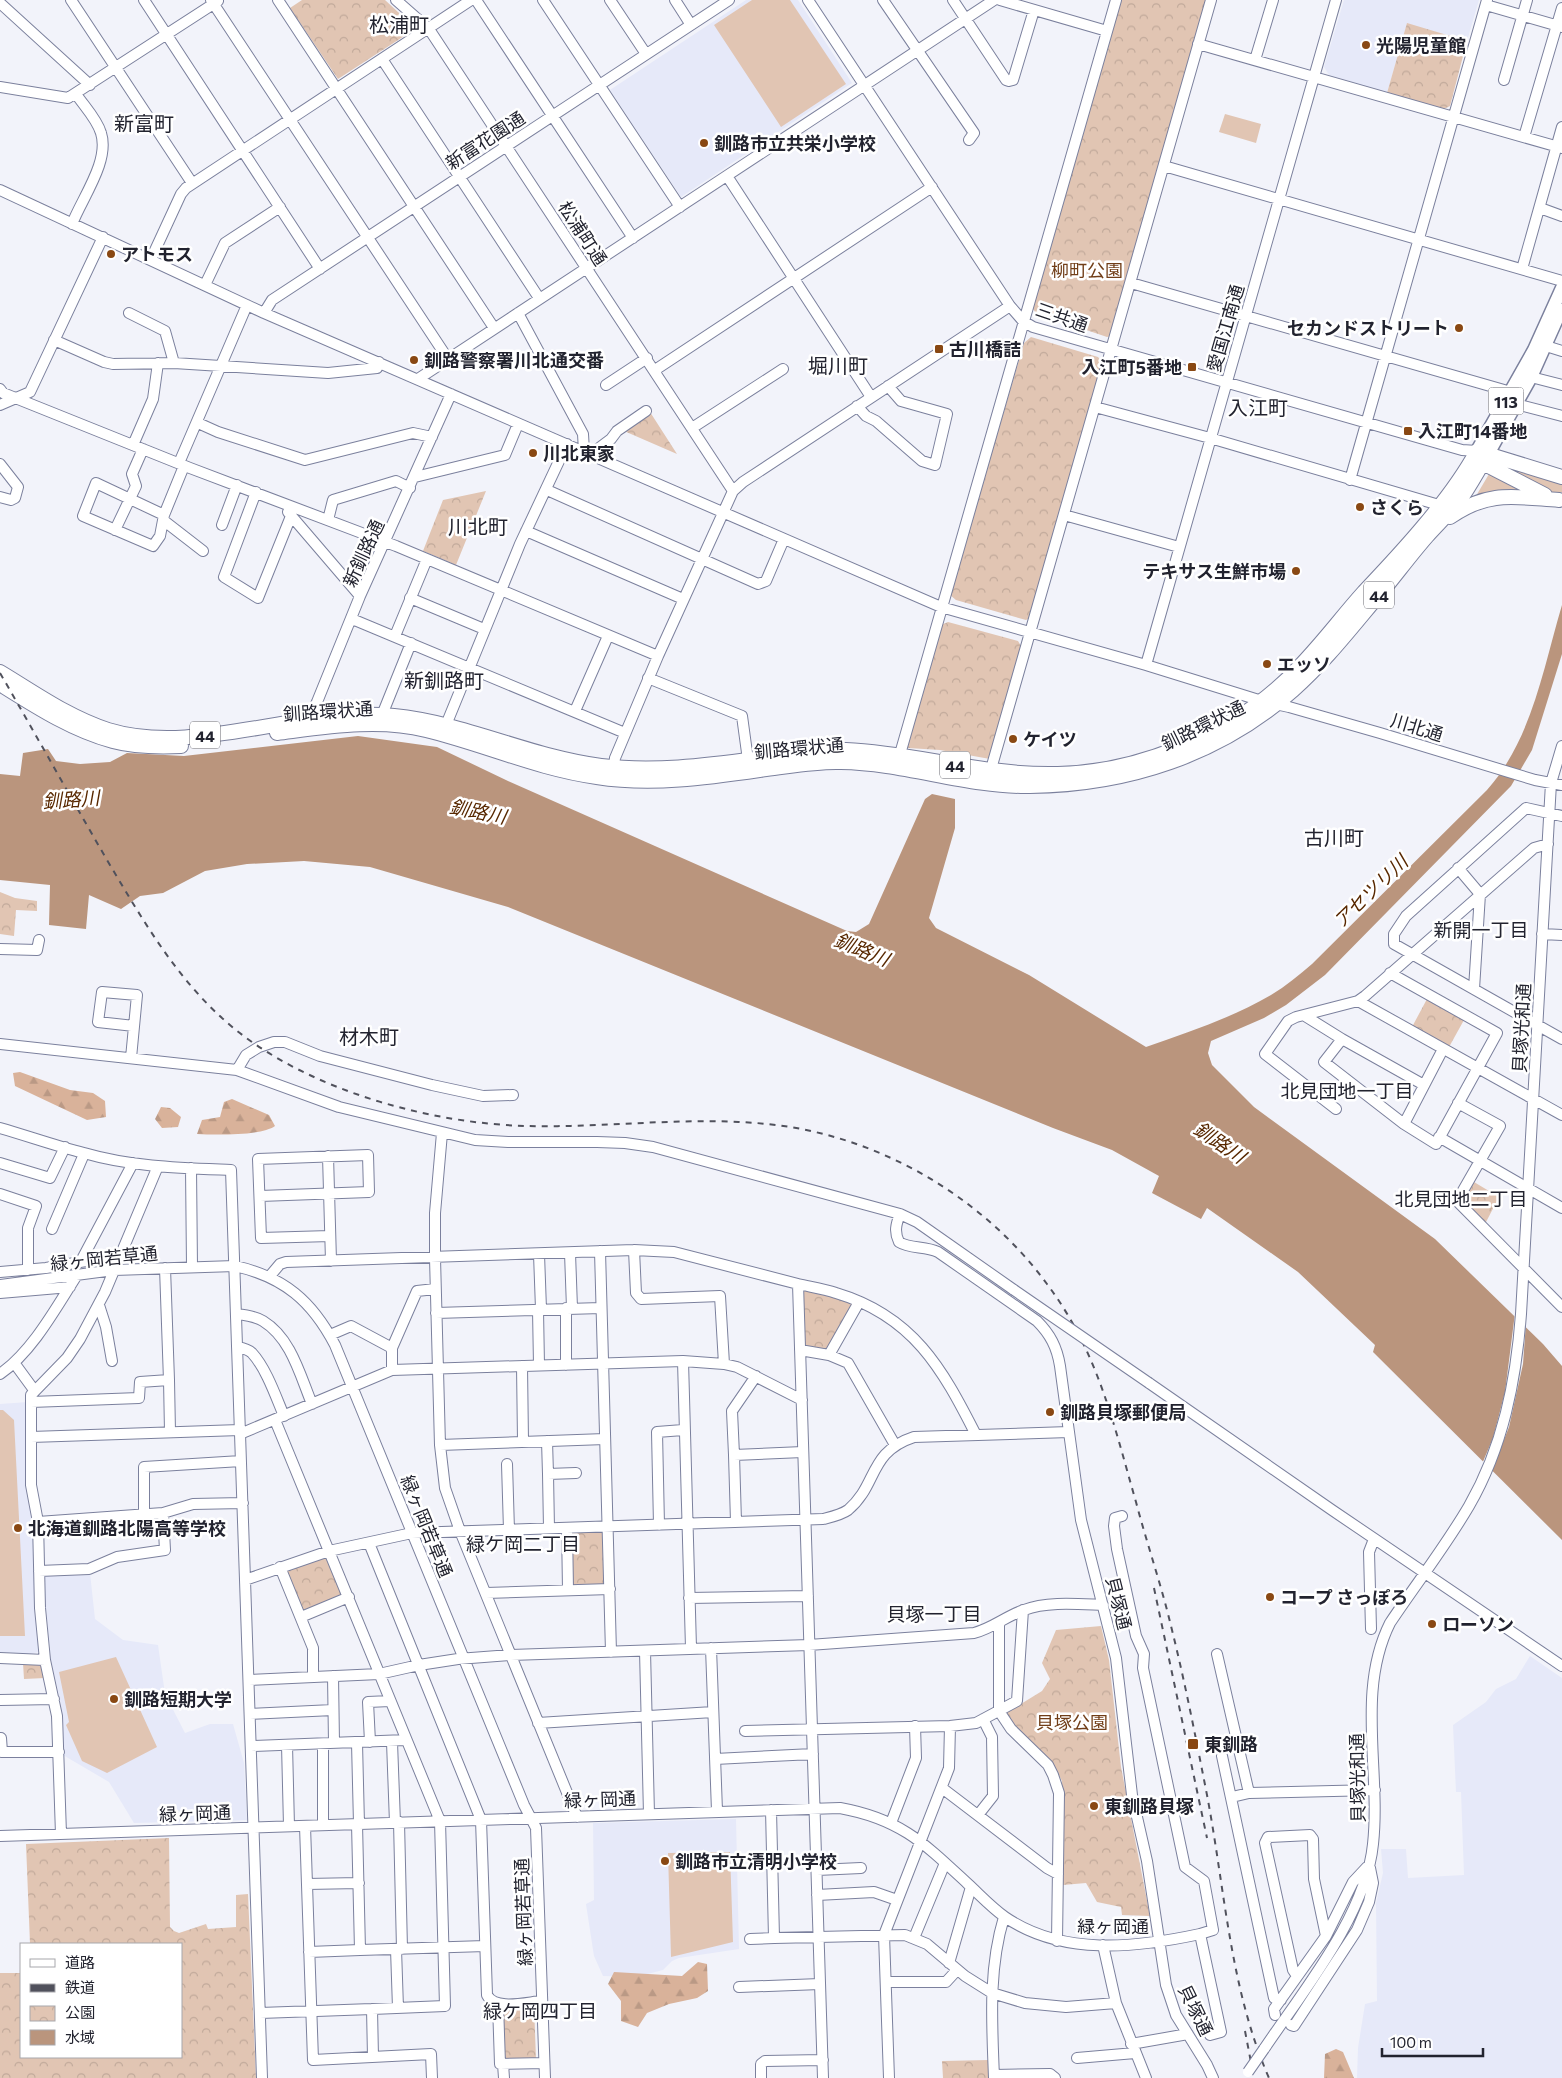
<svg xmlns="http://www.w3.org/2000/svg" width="1562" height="2078" font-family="Commissioner,'Noto Sans JP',sans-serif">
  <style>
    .built { fill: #e6e9f9 }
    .green { fill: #e1c5b3 }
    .forest { fill: url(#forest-firs) }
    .park { fill: url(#park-crowns) }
    .water { fill: #ba957d }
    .pier { fill: #f2f3fa }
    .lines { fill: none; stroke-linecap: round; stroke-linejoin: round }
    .minor-casing { stroke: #7b809d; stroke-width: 12 }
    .major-casing { stroke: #7b809d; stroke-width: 15 }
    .highway-casing { stroke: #7b809d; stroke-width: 16 }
    .minor { stroke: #fff; stroke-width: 10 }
    .major { stroke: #fff; stroke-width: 12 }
    .highway { stroke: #fff; stroke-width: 14 }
    .rail { stroke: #50515c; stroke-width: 2; stroke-dasharray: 6 6; stroke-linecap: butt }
    .minor-bridge-casing { stroke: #7b809d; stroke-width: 12; stroke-linecap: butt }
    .minor-bridge { stroke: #fff; stroke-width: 10 }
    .poi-dot { fill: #894813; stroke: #fff; stroke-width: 2 }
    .labels { text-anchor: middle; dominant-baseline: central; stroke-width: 5; stroke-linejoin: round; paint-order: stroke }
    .shield { fill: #fff; stroke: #64656d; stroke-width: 1 }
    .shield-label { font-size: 16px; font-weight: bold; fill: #22232f }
    .poi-label { font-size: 18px; font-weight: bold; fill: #22232f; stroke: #fff; text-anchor: start }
    .street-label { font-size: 18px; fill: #22232f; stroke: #fff }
    .park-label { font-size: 18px; fill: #713e18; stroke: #fff }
    .water-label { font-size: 19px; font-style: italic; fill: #582800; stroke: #fff }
    .neighbourhood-label { font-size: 19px; fill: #22232f; stroke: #fff }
    .quarter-label { font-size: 20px; fill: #22232f; stroke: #fff }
  </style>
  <defs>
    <pattern id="forest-firs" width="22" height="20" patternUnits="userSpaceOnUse" patternTransform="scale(1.25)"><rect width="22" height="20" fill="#d9b29a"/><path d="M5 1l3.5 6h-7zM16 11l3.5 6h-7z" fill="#ba9985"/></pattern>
    <pattern id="park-crowns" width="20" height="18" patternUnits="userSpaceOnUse" patternTransform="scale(1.25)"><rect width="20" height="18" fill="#e1c5b3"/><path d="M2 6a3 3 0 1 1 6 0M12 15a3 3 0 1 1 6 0" fill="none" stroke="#c1a99a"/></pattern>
  </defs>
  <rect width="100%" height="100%" fill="#f2f3fa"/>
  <path class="built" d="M746,0h52l54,83 -171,114 -71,-107z
    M1344,0h135l-12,41 -60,-17 -20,69 -58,-18 -5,-8z
    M28,1402l7,116 4,134 -14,3 -25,-3v-248z
    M90,1573l5,46 28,21 35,5 7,49 20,39 25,-9h23l11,39 3,57 -113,3 -25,-41 -46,-27 -2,-51 -10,-43 -8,-85z
    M1530,1656l32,22v400h-205l1,-30 7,-44 12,-3 -1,-98 7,-30 -2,-24h25l2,29 56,-3 -3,-83h-5l-3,-67 33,-23 10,-13 20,-10z
    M736,1819l3,130 -60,9 -7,3 -9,9 -27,7 -33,-1 -9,-20 -8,-52 8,-4 -1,-77z"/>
  <path class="green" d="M752,0h38l56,84 -65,43 -67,-102z
    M1225,114l36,10 -5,19 -37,-11z
    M1498,464l64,19v9c-15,8 -51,-20 -64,-28z
    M1489,474l31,17 -44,5z
    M0,1410h3l11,10 11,216h-25z
    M116,1657l41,90 -50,26 -25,-12 -16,-36 3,-3 -10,-50z
    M730,1852l3,90 -62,15 -3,-104z"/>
  <path class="forest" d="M20,1072l50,18 23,3 12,8 1,16 -19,3 -72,-34 -2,-13z
    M232,1099l37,16 6,11c-14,10 -60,9 -78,8l5,-14 18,-3 4,-15z
    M161,1107l9,1 11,9 -3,10 -16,1 -7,-9z
    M698,1962l9,2 1,27 -11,7 -28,6 -22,9 -9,14 -17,-6v-20l-13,-17 6,-12 68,4z
    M1336,2049l7,3 11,26h-30l1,-24z"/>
  <path class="park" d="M302,0h83l26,24 1,7 -74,48 -48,-71z
    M1121,0h86l-96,336 -4,1 -71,-24 -3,-4z
    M1407,23l60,18 -17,65 -6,3 -57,-16z
    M1031,337l67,20 5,6 -73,255 -4,2 -70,-20 -6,-5 74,-252z
    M650,412l27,42 -53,-23z
    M486,491l-30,74 -33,-14 20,-51z
    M948,622l70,19 3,5 -31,113 -50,-9 -32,-2 -3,-3 36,-120z
    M0,892l15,6 22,3v10l-21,-1 -2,26 -14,-2z
    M1427,999l37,21 -15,27 -37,-20z
    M1474,1182l25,15 -14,27 -22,-23z
    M807,1289l44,14 2,4 -24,44 -26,-4 -1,-54z
    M570,1532h35l2,55h-36z
    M326,1557l17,39 -41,17 -17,-41z
    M1101,1626l8,34 12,107 29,149 -28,-1 -1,-8 -24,-5 -11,-19 -23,2 -1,-104 -7,-14 -42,-43 -7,-11 36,-22 8,-12 -8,-16 14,-33z
    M38,1662l4,3 3,13 -21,1 -1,-16z
    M169,1838l1,89 4,4 5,2 27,-9 2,5 28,-2v-32l12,-1 8,184h-256v-105h21v84h160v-113h-151l-4,-100z
    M534,2005l2,54 -28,1 -4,-3 -3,-46 4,-5z
    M989,2060v18h-46l-1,-17z"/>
  <path class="water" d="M1562,605v49l-30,96 -21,36 -186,189 -39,30 -22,13 -53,23 -3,12 4,12 42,42 181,132 108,105 19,22v174l-189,-188 2,-7 -77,-73 -91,-64 -6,11 -49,-26 7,-17 -47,-26 -59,-22 -545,-221 -138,-40 -66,-6 -57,3 -42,7 -42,22 -23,3 -19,13 -32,-14 -3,34 -37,-4 1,-40 -50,-5v-106l20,2 3,-23 25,-4 8,12 24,3 30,-2 17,-9 57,3 174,-20 79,11 71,34 339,150 9,1 13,-8 56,-125 7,-5 23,5v29l-26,90 7,10 93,47 117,72c42,-15 86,-29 125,-52 15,-9 28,-20 41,-31l175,-174c45,-51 56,-121 75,-185z"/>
  <path class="pier" d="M1515,1313l11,10 -3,41 -14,63 -18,46 -9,-9 11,-26 12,-46z"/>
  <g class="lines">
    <defs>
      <path id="minor" d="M71,0l121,183
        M144,0l176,269
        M211,0l237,359
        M278,0l216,328
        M396,0l33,29 304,462
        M476,0l157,238
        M543,0l137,207
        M610,0l36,54
        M675,0l16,25
        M808,0l202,306 13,15 10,6 429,123 15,1
        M883,0l91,133 -5,7
        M953,0l53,80 3,1 4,-1 21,-70
        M1000,0l107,31
        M0,3l90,82
        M1486,5l76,22
        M1198,44l364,104
        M382,59l157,239
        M1255,60l18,-60
        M1504,80l23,-80
        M0,87l68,11 150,-97
        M1524,137l38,-129
        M1164,166l398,115
        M727,176l144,221
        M0,190l264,123 677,294 205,58 116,36 27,6 91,26 155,47 27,5
        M1540,208l22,8
        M72,224c10,-26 38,-63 29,-91 -4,-14 -17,-27 -25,-39
        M151,259l30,-65 5,-6 285,-188
        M1522,269l40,-142
        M1131,283l380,109
        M205,285l20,-42 55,-36
        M129,313l36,18 9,32
        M264,313l8,-13 457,-300
        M518,313l65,121 1,17
        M54,340l50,22 9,2 61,-1 154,10 49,-5 2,-6
        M1546,346l16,5
        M655,370l277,-183
        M1531,377l31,8
        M418,379l576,-379
        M606,385l41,-27
        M0,389l3,4 187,75 206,78 262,110
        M1516,404l46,12
        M0,405l30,-13 73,-155
        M857,406l9,10 10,5 46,40 13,4 12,-51 -46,-13 -13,-15
        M1095,407l115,31 229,67
        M198,423l20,9 87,28 108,-27 19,4
        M692,428l91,-59
        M133,445l20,-46 5,-36
        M591,454l20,-15 6,-8 29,-20
        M179,463l68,-158
        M0,464l18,23 -3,11 -4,2 -11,-3
        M415,477l90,-22 13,-31
        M1350,480l137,-480
        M547,490l211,94 8,-3 18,-42
        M256,492l-32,85 34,21 33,-82
        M288,512l72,84
        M164,515l-68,-32 -13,33 70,30 7,-10 4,-21 20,-49
        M1064,515l115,32
        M163,520l40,31
        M328,520l5,-20 63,-19 14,7
        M222,525l15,-40
        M115,530l21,-44 -4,-12 11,-25
        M526,531l157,68
        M410,598l74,31
        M352,619l273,114
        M395,636l32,-77
        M1146,665l190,-665
        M648,678l94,38 6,44
        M575,711l33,-75
        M382,715l29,-72
        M318,725l-3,-19 2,-4 43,-106 91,-202
        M446,725l74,-181 47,-100
        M898,761l218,-761
        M613,772l2,-14 43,-102 75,-165 10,-9 267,-176
        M989,776l222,-776
        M1562,816l-36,-8 -120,108 -12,18v10l168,95
        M1458,868l22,26 -6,95
        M1542,934l20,1
        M0,949l37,1 2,-10
        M1358,1001l204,114
        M1305,1016l37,23 82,46
        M1342,1039l-18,23 80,62 32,20 61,-111 -107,-60
        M0,1044l237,26 102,37 136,33 33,2h89l28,1 28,4 247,67 17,8 97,68
        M131,1058l6,-63 -35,-3 -4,30 36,4
        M237,1070l9,-15 13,-8 15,-5h11l35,14 112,29 51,11 30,-1
        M1458,1103l42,23 -43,75 105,106
        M1336,1109l-71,-55 23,-33 8,-4 62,-16 7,-5 169,-148 14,-4
        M1404,1124l39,-75
        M0,1128c28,8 56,18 84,25 48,14 98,15 147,17l31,908
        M442,1133l-7,80v45l5,187 5,43 15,43 117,286
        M1439,1137l123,71
        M328,1156l3,105
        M0,1163l50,15 15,-31
        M191,1168l1,99
        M0,1194l36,12 -8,22v42
        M260,1196l109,-4 -1,-37 -110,4 3,79 69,-2
        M900,1214c-4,10 -6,18 -1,28 11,7 26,4 39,10l99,69c13,13 20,26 23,45l21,154 35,138 16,137 15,66 19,124 10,30 31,50 6,13
        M52,1229l32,-75
        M634,1250l2,43 5,6 79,-3 4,68
        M600,1251l11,401
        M570,1253l2,55
        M539,1254l2,55
        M81,1261l52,-98
        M0,1272l46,-4 57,-10 16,-1
        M269,1277l11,-13 6,-2 348,-12 40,2 124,32 25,794
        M798,1284c13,3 26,5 38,9 77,23 106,75 140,142
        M0,1285l114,-15 121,-4c49,11 77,35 100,79l189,460 12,23 9,250
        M0,1293l70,-6
        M99,1305l7,22 6,34
        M566,1308v57
        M538,1310l1,55
        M436,1313l165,-5
        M236,1314c9,1 19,2 27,7 28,17 37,54 49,83
        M330,1335l21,-9 41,22
        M237,1347c6,1 11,2 15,6 14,15 24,44 32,63
        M800,1350l29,5 19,8 47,82
        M829,1355l30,-53
        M683,1361l8,287
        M15,1364l19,26
        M522,1366l1,75
        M392,1370v-22l25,-57 18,-2
        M0,1374c32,-22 56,-66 77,-99
        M756,1376l-24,35 2,44 69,-3
        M169,1380l1,52
        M1149,1383l183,127 230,156
        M31,1402l108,-4 1,-16 29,-2 -4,-112
        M275,1420l165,401 5,185 -73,3
        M240,1434l152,-64 291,-9 41,3 13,3 65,33
        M31,1437l209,-7
        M547,1441l1,33 28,-1
        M440,1445l165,-6
        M734,1455l2,67
        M507,1464l2,66
        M548,1474l1,54
        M144,1514v-47l97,-6
        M1122,1516l-7,2 -1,8 3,23 19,87 8,18 -1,14 42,199 19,14 9,49 -13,4 21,98 -11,3
        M38,1522l125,-9 30,-9 50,-1
        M659,1525l-2,-93 26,-2
        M567,1528l1,62
        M369,1543l112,277 6,175c8,16 40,7 55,6
        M280,1567l33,81v29
        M39,1571l50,-2 28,-12 48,-7 -2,-37
        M245,1580l84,-29 83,-18 411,-14c8,-2 18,-4 25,-9 30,-25 20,-58 66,-73l155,-5
        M486,1593l124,-4
        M689,1598l119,-2
        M301,1617l48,-20
        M999,1624v87l12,18 37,36 5,10 6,18 -2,148
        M1371,1629l-2,-77 5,-13
        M711,1648l6,163
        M645,1651l4,163
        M1217,1654l32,139
        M0,1658l45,2
        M333,1676l1,67
        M249,1680l130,-6 40,-9 39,-6 53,-4 298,-10 165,-12c19,-5 32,-17 50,-23 23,-9 54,-6 79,-5
        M0,1700l54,-1
        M250,1714l83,-4
        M538,1723l175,-11
        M745,1731l205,-5 26,-3 41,-22 6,-91
        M1,1738l1,14h57
        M370,1742l-2,-40 22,-1
        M392,1742l3,81
        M357,1743l2,81
        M323,1744v81
        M287,1745l2,81
        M251,1746l155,-6
        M1222,1756l52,242 7,2
        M715,1759l98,-5
        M942,1788l105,80 11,6
        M1232,1797l17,-4 126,-3
        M771,1810l3,128 131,-3 22,9 38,32 27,17 33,10 41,4 50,-4
        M978,1815l15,-19 -1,-59 -9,-18
        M399,1822l3,127
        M891,1823l25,-65 -1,-32
        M357,1824l3,126 125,-4
        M305,1826l8,234 118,-6 1,24
        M61,1834l-4,-118 -12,-56 -5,-52 -2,-86 -7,-37v-90l36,-37 13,-19 25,-47 53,-126
        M0,1836l840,-28c61,11 85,36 128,76 12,11 24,24 37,33 57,39 130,31 195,17
        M817,1870l44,-2
        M307,1884l52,-1
        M817,1895l57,-3 23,8
        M914,1938l31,-75
        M750,1939l24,-1
        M1103,1945l13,58 30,75
        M396,1949l2,59
        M309,1952l51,-2
        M949,1963l22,-76
        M1297,1976l-4,-6 -28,-127 3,-6 42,-2 3,4 1,40 12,57
        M886,1982h60l11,-12
        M739,1987l81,-3
        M498,2004l2,60 44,-1
        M260,2013l112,-4 1,48
        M1275,2015l-1,-6 52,-73 27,-54 14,-15
        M1291,2025l3,1 63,-96 12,-28 4,-19 -3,-15
        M1131,2044l57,-10
        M1264,2049c39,-58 102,-134 109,-205 8,-73 -17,-153 17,-221 26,-39 55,-76 79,-117 34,-59 47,-125 52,-192l30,-531 11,-37
        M1077,2058l58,-5
        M503,2064l1,14
        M994,2075l56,-1 5,4
        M761,2078v-14l4,-3 58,-1
        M889,2078l-5,-143 65,-167 1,-42
        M994,2078c-2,-55 -6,-108 10,-161"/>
      <path id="major" d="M1477,451l57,-101 28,-62
        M1488,454l43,-77 30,-67"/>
      <path id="highway" d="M1475,459l70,36
        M1450,517c39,-27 65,-20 109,-17
        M0,672c35,21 68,45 108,58 88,27 193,-24 286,-14 71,7 136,41 207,50 52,6 103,0 155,-7 30,-4 59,-10 90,-9 71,3 139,26 212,24 79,-2 166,-37 224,-90 31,-28 55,-62 82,-92 38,-40 87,-93 113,-141l85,26
        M0,684c35,22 72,46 113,57 22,6 46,6 68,5
        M277,733c48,-6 101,-15 149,-3 58,14 112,39 171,47 56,9 114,0 169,-8 25,-3 50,-8 75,-7 64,1 126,25 189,24 97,-1 190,-31 263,-96 34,-30 61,-66 91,-101 14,-17 28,-36 43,-53 11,-12 22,-23 32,-35 11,-15 19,-31 29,-47"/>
    </defs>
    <use href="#minor" class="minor-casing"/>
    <use href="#major" class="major-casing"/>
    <use href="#highway" class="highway-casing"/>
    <use href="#minor" class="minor"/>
    <use href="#major" class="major"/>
    <use href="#highway" class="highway"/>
    <path class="rail" d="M0,673c36,62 71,125 107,187 37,62 72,124 129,170 76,61 196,94 292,96 83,2 166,-11 248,-1 106,13 208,73 271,159 51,68 66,138 89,218 11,42 25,82 35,124 14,56 25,113 36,169 18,95 23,194 62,283
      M1154,1588l53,250
      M1245,2031l9,47"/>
    <defs>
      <path id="minor-bridge" d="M1014,1290l135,93
        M1248,2072l16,-23"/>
    </defs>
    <use href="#minor-bridge" class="minor-bridge-casing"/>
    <use href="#minor-bridge" class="minor-bridge"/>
  </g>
  <g class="poi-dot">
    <circle cx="1366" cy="45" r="5"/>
    <circle cx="704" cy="143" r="5"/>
    <circle cx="111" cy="254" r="5"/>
    <circle cx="1459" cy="328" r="5"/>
    <rect x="934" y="344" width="10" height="10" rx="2.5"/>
    <circle cx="414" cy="360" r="5"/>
    <rect x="1187" y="362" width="10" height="10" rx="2.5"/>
    <rect x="1403" y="426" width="10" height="10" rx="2.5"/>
    <circle cx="533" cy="453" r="5"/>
    <circle cx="1360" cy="507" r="5"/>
    <circle cx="1296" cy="571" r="5"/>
    <circle cx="1267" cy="664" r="5"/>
    <circle cx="1013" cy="739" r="5"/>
    <circle cx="1050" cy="1412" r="5"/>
    <circle cx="18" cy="1528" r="5"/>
    <circle cx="1270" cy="1597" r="5"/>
    <circle cx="1432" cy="1624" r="5"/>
    <circle cx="114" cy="1699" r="5"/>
    <rect x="1187" y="1738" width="12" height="12" rx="2.5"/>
    <circle cx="1094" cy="1806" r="5"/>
    <circle cx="665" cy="1861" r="5"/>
  </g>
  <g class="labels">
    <g class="shield">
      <rect x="1488.5" y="387.5" width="35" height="27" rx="4"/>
      <rect x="1364" y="581.5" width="30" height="27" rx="4"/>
      <rect x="190" y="721.5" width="30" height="27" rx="4"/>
      <rect x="940" y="751.5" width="30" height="27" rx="4"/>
    </g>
    <g class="shield-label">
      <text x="1506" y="401">113</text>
      <text x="1379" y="595">44</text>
      <text x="205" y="735">44</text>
      <text x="955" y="765">44</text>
    </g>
    <g class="poi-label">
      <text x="1376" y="45">光陽児童館</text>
      <text x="714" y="143">釧路市立共栄小学校</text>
      <text x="121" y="254">アトモス</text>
      <text x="1449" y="328" text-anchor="end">セカンドストリート</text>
      <text x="949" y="349">古川橋詰</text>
      <text x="424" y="360">釧路警察署川北通交番</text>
      <text x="1182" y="367" text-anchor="end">入江町5番地</text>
      <text x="1418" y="431">入江町14番地</text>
      <text x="543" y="453">川北東家</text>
      <text x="1370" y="507">さくら</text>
      <text x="1286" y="571" text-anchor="end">テキサス生鮮市場</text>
      <text x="1277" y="664">エッソ</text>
      <text x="1023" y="739">ケイツ</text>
      <text x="1060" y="1412">釧路貝塚郵便局</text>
      <text x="28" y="1528">北海道釧路北陽高等学校</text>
      <text x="1280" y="1597">コープ さっぽろ</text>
      <text x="1442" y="1624">ローソン</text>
      <text x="124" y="1699">釧路短期大学</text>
      <text x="1204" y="1744">東釧路</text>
      <text x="1104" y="1806">東釧路貝塚</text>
      <text x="675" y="1861">釧路市立清明小学校</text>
    </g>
    <g class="street-label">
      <text transform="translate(485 140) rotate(-33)">新富花園通</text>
      <text transform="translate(583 233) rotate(57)">松浦町通</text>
      <text transform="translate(1062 317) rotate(19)">三共通</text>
      <text transform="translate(1225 328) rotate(-74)">愛国江南通</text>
      <text transform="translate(363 553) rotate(-65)">新釧路通</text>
      <text transform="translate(328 711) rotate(-4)">釧路環状通</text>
      <text transform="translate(1203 725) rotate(-26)">釧路環状通</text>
      <text transform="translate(1417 727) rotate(17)">川北通</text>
      <text transform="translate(799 748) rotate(-5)">釧路環状通</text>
      <text transform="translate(1521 1028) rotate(-87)">貝塚光和通</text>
      <text transform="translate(104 1258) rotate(-6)">緑ヶ岡若草通</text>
      <text transform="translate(427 1526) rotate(68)">緑ヶ岡若草通</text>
      <text transform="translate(1119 1603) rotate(76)">貝塚通</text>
      <text transform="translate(1357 1778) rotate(-91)">貝塚光和通</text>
      <text transform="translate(600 1799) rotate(-2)">緑ヶ岡通</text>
      <text transform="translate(195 1813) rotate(-2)">緑ヶ岡通</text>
      <text transform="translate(523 1912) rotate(-92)">緑ヶ岡若草通</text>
      <text x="1113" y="1926">緑ヶ岡通</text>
      <text transform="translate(1196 2010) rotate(64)">貝塚通</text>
    </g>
    <g class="park-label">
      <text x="1087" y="270">柳町公園</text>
      <text x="1072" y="1722">貝塚公園</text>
    </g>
    <g class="water-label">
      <text transform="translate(71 799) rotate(-4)">釧路川</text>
      <text transform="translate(478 811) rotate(11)">釧路川</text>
      <text transform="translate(1370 891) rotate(-44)">アセツリ川</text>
      <text transform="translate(862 949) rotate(22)">釧路川</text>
      <text transform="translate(1220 1142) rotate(34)">釧路川</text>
    </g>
    <g class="neighbourhood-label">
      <text x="1481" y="929">新開一丁目</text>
      <text x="1347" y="1090">北見団地一丁目</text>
      <text x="1461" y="1198">北見団地二丁目</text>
      <text x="523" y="1543">緑ケ岡二丁目</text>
      <text x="934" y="1613">貝塚一丁目</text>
      <text x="540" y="2010">緑ケ岡四丁目</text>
    </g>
    <g class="quarter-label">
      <text x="399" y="24">松浦町</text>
      <text x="144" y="123">新富町</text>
      <text x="838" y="365">堀川町</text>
      <text x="1258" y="407">入江町</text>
      <text x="478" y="526">川北町</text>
      <text x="444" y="680">新釧路町</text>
      <text x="1334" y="837">古川町</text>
      <text x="369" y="1036">材木町</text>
    </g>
  </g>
  <rect x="20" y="1943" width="162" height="115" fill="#ffffff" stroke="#a7a7ac"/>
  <rect x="30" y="1959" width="25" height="8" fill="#ffffff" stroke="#a7a7ac"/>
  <text x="65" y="1968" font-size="15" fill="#22232f">道路</text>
  <rect x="30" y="1984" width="25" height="8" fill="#50515c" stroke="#a7a7ac"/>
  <text x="65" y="1993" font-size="15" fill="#22232f">鉄道</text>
  <rect x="30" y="2006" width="25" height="15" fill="url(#park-crowns)" stroke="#a7a7ac"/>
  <text x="65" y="2018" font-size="15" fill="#22232f">公園</text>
  <rect x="30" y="2030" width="25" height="15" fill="#ba957d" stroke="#a7a7ac"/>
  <text x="65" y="2043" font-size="15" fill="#22232f">水域</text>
  <path d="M1382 2048v8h101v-8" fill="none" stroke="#22232f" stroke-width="2.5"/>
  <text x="1390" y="2048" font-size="15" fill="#22232f" stroke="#ffffff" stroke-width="4" paint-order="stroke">100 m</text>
</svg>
